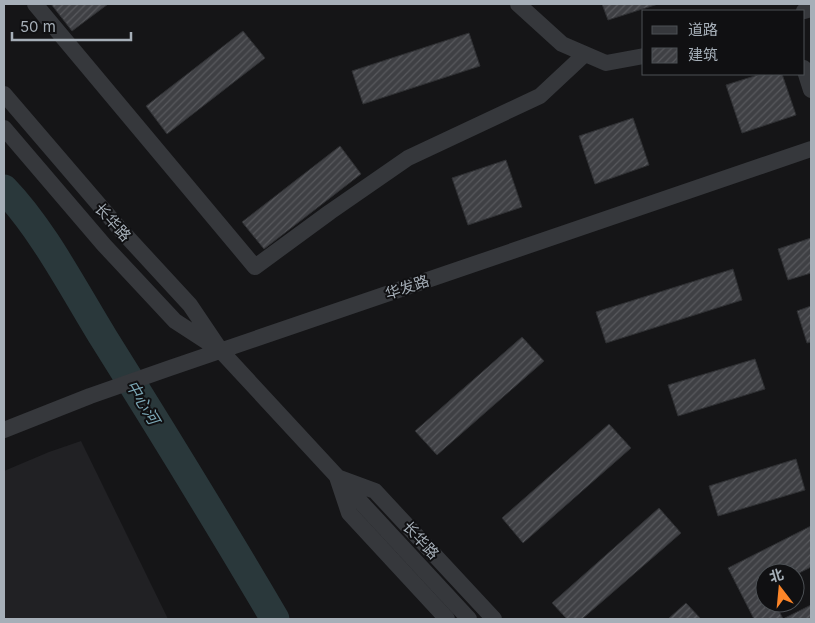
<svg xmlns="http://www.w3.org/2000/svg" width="815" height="623" font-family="Inter,'Noto Sans SC',sans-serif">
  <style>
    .built { fill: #212124 }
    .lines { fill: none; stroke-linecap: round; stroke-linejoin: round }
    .river { stroke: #2a383b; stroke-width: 29 }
    .building { fill: url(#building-hatch); stroke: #2f3033 }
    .minor { stroke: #36383c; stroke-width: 16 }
    .labels { text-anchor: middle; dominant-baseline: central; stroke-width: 4; stroke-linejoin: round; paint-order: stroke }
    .street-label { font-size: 15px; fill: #a6afb8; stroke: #101012 }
    .water-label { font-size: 16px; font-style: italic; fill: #7ba7b5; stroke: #101012 }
  </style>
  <defs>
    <pattern id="building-hatch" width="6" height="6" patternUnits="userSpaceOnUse" patternTransform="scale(1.25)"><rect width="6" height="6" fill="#3f4044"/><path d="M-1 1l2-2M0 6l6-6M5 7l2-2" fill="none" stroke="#58595d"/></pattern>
  </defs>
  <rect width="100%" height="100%" fill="#151517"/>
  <path class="built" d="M81,441l87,178h-164v-148l45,-19z"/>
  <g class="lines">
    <path class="river" d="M4,189c38,39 70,101 99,148 59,94 116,187 172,282"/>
  </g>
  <path class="building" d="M51,4h57l-36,27z
    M602,4h56l-50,16z
    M243,31l22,27 -98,76 -21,-28z
    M469,33l11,33 -117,38 -11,-33z
    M761,74h21l14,41 -54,18 -16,-48z
    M633,118l16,47 -54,19 -16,-48z
    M340,146l21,28 -97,75 -22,-27z
    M506,160l16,47 -54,18 -16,-47z
    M811,238v35l-23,7 -10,-31z
    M733,269l9,31 -136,43 -10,-31z
    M811,306v36l-4,1 -10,-32z
    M522,337l22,24 -107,94 -22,-24z
    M755,359l10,30 -87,27 -10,-31z
    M609,424l22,24 -108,95 -21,-25z
    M796,459l9,31 -87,26 -9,-30z
    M659,508l22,25 -99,86h-15l-15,-16z
    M811,526v41l-16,8v-2h-30v30h10l8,16 28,-14v14h-57l-26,-51z
    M686,603l15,16h-33z"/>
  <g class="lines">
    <path class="minor" d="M35,4l220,263 75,-55 78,-54 132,-62 45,-42
      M518,4l44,40 44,19 38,-7
      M804,11l7,-2
      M804,68l7,22
      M4,94l115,134 71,77 31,46 248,268
      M4,128l100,117 71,76 40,26
      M4,430l86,-34 80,-28 641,-219
      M447,619l-98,-106 -12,-36 38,14 119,128"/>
  </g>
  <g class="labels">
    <g class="street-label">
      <text transform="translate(113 222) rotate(48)">长华路</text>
      <text transform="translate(407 287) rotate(-19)">华发路</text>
      <text transform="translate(421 540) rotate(47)">长华路</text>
    </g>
    <g class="water-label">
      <text transform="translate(143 402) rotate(59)">中心河</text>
    </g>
  </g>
  <rect width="815" height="623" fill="none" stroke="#a6afb8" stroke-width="10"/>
  <rect x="642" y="10" width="162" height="65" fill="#101012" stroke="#4c5054"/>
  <rect x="652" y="26" width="25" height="8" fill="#36383c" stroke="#4c5054"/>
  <text x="688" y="35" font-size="15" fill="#a6afb8">道路</text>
  <rect x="652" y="48" width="25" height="15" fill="url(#building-hatch)" stroke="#4c5054"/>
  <text x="688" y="60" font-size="15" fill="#a6afb8">建筑</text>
  <g transform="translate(780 588) rotate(344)"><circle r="24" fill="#101012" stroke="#4c5054"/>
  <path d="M0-4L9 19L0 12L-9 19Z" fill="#fc8528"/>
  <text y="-8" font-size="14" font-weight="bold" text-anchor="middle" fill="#a6afb8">北</text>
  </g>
  <path d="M12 32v8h119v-8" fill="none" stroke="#a6afb8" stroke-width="2.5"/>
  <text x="20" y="32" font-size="15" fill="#a6afb8" stroke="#101012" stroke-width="4" paint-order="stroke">50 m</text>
</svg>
